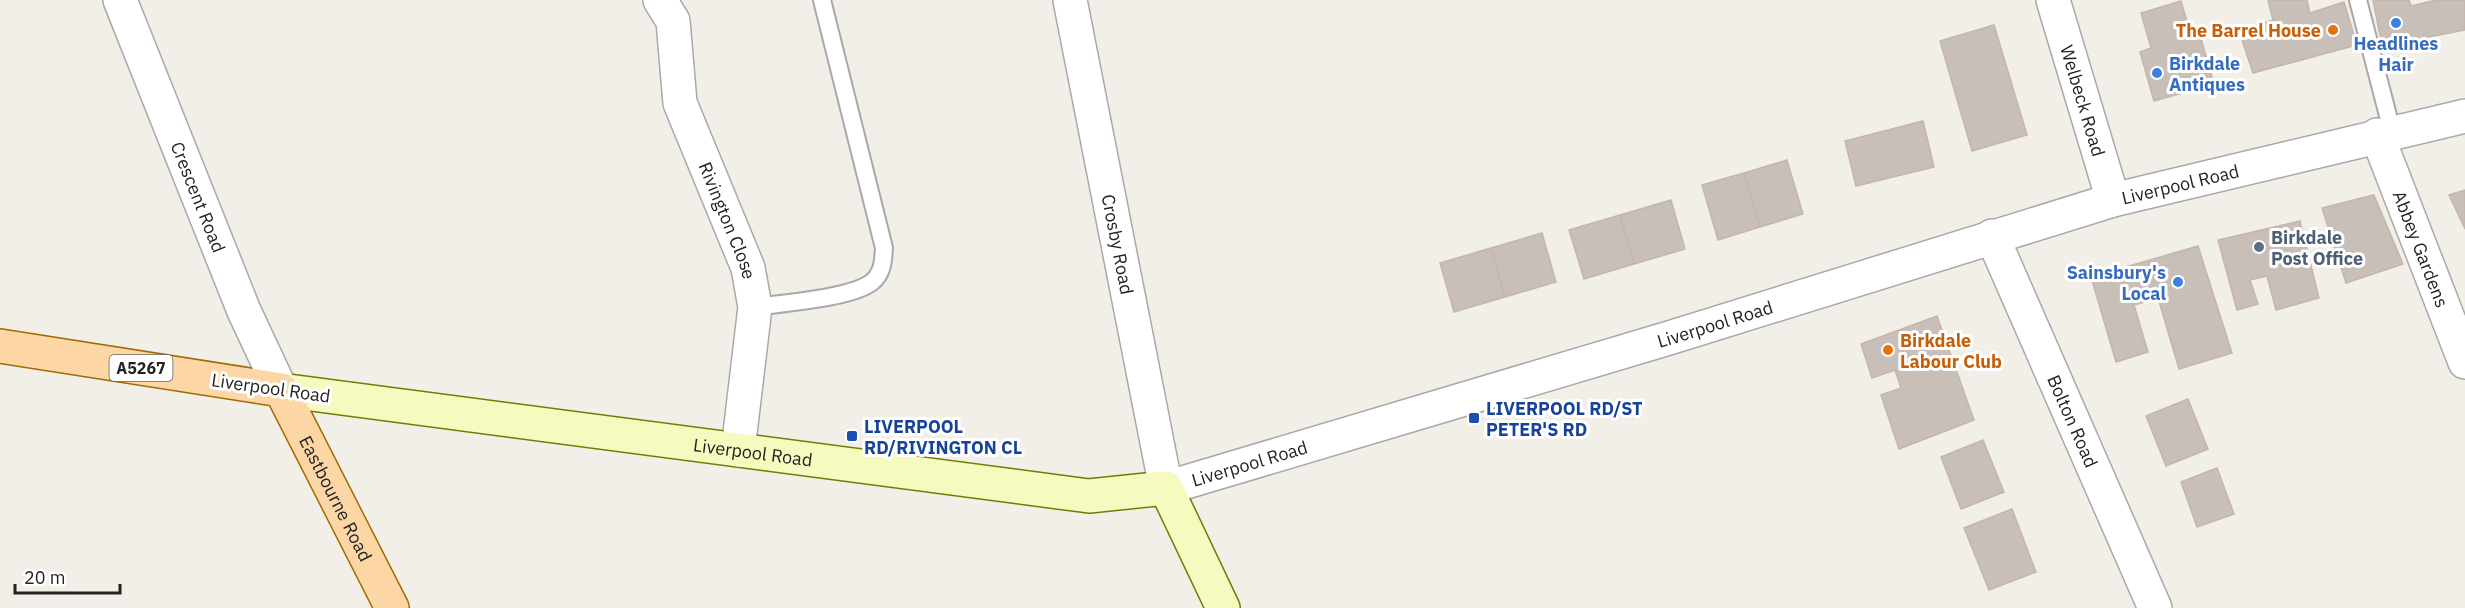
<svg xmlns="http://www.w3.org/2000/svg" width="2465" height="608" font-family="'IBM Plex Sans',sans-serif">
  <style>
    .building { fill: #c7bfb8; stroke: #c4b6ab; stroke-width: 1.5 }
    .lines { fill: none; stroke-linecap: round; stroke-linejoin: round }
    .service-casing { stroke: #a9a9a9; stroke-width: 20 }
    .minor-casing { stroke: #a9a9a9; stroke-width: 36 }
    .tertiary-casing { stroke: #a9a9a9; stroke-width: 36 }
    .secondary-casing { stroke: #707d05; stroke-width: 36 }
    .primary-casing { stroke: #a06b00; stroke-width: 36 }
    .service { stroke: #fff; stroke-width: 16 }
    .minor { stroke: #fff; stroke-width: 33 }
    .tertiary { stroke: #fff; stroke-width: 33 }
    .secondary { stroke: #f7fabf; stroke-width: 33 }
    .primary { stroke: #fcd6a4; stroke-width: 33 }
    .shop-dot { fill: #3f7fe0; stroke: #fff; stroke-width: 2 }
    .food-dot { fill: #e8710a; stroke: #fff; stroke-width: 2 }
    .service-dot { fill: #5c6f8a; stroke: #fff; stroke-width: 2 }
    .transit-dot { fill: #1a4fb4; stroke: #fff; stroke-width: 2 }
    .labels { text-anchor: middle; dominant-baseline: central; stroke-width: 6; stroke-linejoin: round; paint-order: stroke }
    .shield { fill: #fff; stroke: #646464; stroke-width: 1.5 }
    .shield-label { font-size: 16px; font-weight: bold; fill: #222 }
    .food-label { font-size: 18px; font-weight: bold; fill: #c56008; stroke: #fff; text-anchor: end }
    .shop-label { font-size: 18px; font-weight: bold; fill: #366cbe; stroke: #fff }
    .street-label { font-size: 18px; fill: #222; stroke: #fff }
    .service-label { font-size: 18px; font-weight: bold; fill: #4e5e75; stroke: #fff; text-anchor: start }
    .transit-label { font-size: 18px; font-weight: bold; fill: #164399; stroke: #fff; text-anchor: start }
  </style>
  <rect width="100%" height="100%" fill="#f2efe9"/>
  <path class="building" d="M2268,0h39l3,13 34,-11 13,43 -104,28 -14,-42 34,-11z
    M2373,0h36l2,6 25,-6h29v30l-83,16z
    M2181,1l11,37 8,-3 14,49 -60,17 -14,-49 11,-4 -10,-35z
    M1994,25l33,110 -55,16 -32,-110z
    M1923,121l11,46 -78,19 -11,-45z
    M1787,160l16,54 -43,13 -16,-54z
    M1744,173l16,54 -42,13 -16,-55z
    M2465,190v39l-16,-34z
    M2374,195l29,69 -57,19 -24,-75z
    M1671,200l14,49 -51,15 -14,-49z
    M1620,215l14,49 -50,15 -15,-49z
    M2300,221l19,77 -43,12 -9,-34 -17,4 8,24 -21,6 -19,-70z
    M1542,233l14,49 -51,15 -14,-49z
    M2198,246l34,107 -53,16 -21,-71 -24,7 14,47 -32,10 -25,-85z
    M1491,248l14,49 -51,15 -14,-49z
    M1937,316l37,104 -75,29 -18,-54 20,-7 -6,-18 -23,8 -11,-34z
    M2188,399l20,50 -42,17 -20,-50z
    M1983,440l21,52 -43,17 -20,-52z
    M2217,468l17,46 -37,13 -16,-45z
    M2012,509l24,63 -47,18 -25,-62z"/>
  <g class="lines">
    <defs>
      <path id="service" d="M2358,0l34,131
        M755,307c28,-4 97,-9 117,-25 11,-9 11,-21 12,-34l-62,-248"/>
      <g id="minor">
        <path id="s1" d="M660,0l13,21 7,82 68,165 7,39 -17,143"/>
        <path id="s2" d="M1070,0l96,488"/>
        <path id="s3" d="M2053,0l60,200"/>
        <path id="s4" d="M2377,135l88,227"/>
        <path id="s5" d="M1992,236l163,372"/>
      </g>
      <g id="tertiary">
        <path id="s6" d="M120,0l124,311 37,79"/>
        <path id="s7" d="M1166,488l503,-150 444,-138 352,-84"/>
      </g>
      <g id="secondary">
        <path id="s8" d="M281,390l808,106 77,-8 57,120"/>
      </g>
      <g id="primary">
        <path id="s9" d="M0,346l281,44 111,218"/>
      </g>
    </defs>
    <use href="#service" class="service-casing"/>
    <use href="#minor" class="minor-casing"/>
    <use href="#tertiary" class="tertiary-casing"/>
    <use href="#secondary" class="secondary-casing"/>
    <use href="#primary" class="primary-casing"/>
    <use href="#service" class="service"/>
    <use href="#minor" class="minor"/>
    <use href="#tertiary" class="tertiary"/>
    <use href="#secondary" class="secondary"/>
    <use href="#primary" class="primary"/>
  </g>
  <g class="shop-dot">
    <circle cx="2396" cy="23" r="6"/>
    <circle cx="2157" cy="73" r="6"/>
    <circle cx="2178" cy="282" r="6"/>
  </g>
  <g class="food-dot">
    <circle cx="2333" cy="30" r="6"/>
    <circle cx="1888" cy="350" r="6"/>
  </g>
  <circle class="service-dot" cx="2259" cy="247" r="6"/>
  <g class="transit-dot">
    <rect x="1468" y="412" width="12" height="12" rx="3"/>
    <rect x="846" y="430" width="12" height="12" rx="3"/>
  </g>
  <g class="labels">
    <rect class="shield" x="109.5" y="355" width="63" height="26" rx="4.5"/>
    <g class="shield-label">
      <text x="141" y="368">A5267</text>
    </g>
    <g class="food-label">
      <text x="2321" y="30">The Barrel House</text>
      <text x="1900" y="340" text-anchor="start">Birkdale<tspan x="1900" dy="21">Labour Club</tspan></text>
    </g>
    <g class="shop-label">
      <text x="2396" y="43">Headlines<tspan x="2396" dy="21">Hair</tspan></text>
      <text x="2169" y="63" text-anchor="start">Birkdale<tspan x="2169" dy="21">Antiques</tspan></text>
      <text x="2166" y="272" text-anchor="end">Sainsbury's<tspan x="2166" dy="21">Local</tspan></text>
    </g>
    <g class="street-label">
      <text stroke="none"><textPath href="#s3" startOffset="105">Welbeck Road</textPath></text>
      <text stroke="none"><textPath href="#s7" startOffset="1059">Liverpool Road</textPath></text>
      <text stroke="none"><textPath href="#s6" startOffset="212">Crescent Road</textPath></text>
      <text stroke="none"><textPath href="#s1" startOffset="234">Rivington Close</textPath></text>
      <text stroke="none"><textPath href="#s2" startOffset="249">Crosby Road</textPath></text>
      <text stroke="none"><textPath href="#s4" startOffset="122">Abbey Gardens</textPath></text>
      <text stroke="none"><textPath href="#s7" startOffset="573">Liverpool Road</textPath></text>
      <text transform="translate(271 388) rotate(8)">Liverpool Road</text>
      <text stroke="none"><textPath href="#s5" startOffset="202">Bolton Road</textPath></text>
      <text stroke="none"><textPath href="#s8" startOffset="476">Liverpool Road</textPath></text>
      <text stroke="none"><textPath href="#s7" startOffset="87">Liverpool Road</textPath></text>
      <text stroke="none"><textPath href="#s9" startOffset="406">Eastbourne Road</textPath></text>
    </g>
    <g class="service-label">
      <text x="2271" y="237">Birkdale<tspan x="2271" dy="21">Post Office</tspan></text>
    </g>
    <g class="transit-label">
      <text x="1486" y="408">LIVERPOOL RD/ST<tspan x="1486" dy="21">PETER'S RD</tspan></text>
      <text x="864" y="426">LIVERPOOL<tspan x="864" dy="21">RD/RIVINGTON CL</tspan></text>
    </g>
  </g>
  <path d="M15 584v9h105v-9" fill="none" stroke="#222222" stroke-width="3"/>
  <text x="24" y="584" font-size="18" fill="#222222" stroke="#ffffff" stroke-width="4.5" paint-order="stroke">20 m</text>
</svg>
